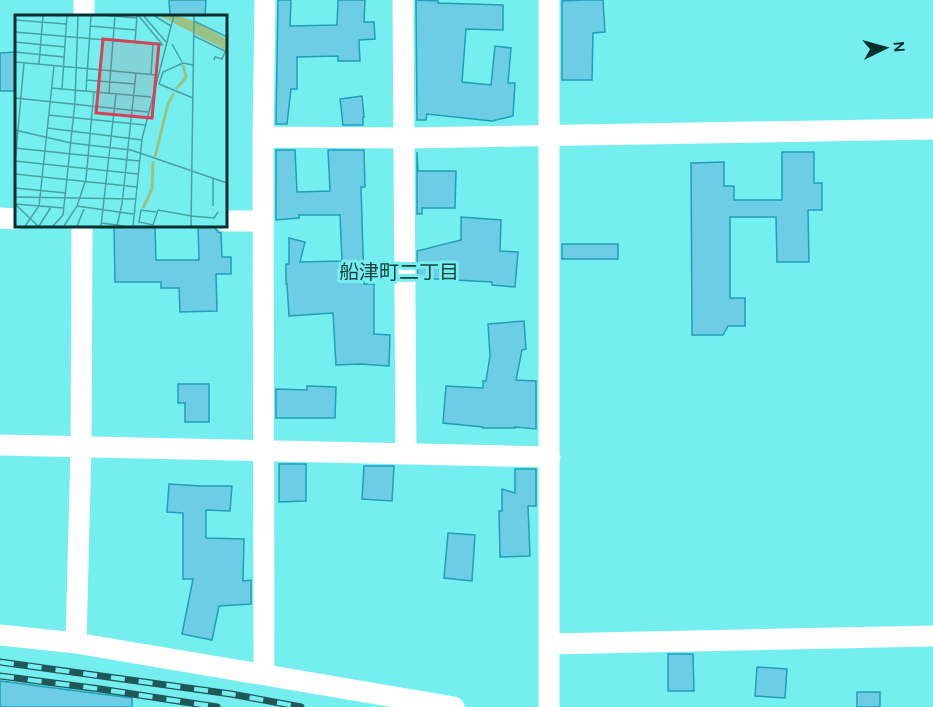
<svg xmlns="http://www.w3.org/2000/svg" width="933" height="707" font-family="Karla,'Noto Sans JP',sans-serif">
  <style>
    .building { fill: #6ccde5; stroke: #1f9fb9; stroke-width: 1.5 }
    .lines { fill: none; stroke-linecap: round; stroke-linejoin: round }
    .minor { stroke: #fff; stroke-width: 21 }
    .rail-casing { stroke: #1e5859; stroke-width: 7 }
    .rail { stroke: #75eeef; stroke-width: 4.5; stroke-dasharray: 14; stroke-linecap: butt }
    .labels { text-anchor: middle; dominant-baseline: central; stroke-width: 6; stroke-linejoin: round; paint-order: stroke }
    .neighbourhood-label { font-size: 20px; fill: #1a4141; stroke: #75eeef }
    .inset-river { fill: none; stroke: #99c385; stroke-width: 3 }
    .inset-road { fill: none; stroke: #48a1a2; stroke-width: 1.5 }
    .view { fill: #d24258; fill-opacity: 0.15; stroke: #d24258; stroke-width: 3 }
    .inset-edge { fill: none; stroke: #052e2f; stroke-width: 3 }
  </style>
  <rect width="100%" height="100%" fill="#75eeef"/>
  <path class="building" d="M169,0h37l-1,16h-35z
    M278,0h13l-1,26 47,-1 1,-25h27l-1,22h10l1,17 -16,1 1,21h-22v-5l-41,1v32h-6l-4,35h-11z
    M416,0l22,1v2l65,2v25l-37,-1 -4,53 29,3 4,-39 16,2 -3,35h7l-2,33 -21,5 -65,-7 -1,6h-9z
    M584,0h19l2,32 -12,1 -1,47h-30v-79z
    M16,52v39h-16v-38z
    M362,96l2,21h-1v8h-20l-3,-26z
    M276,150h19l2,42 33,-1 -2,-41h36l1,37h-4l3,97h10v50l16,1 -1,31 -29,-2 -24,1 -3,-52 -44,3 -2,-32h-1v-20h3v-26l16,4 -5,20 42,-1 -2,-46h-41v3l-23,2z
    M417,152l1,19h38l-1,37h-33v6h-5z
    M782,152h32v31h8v27h-14l1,52h-32l-1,-45h-46v81h15v28h-17l-5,9h-31l-1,-172 33,-1v24h10v14h48z
    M461,217l40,3 -1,31 18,1 -3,35 -23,-2v-3l-74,-4 -1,-27 44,-11z
    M198,225h15l5,7 3,1 1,24h9v17h-15l1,37 -37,1 -1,-24h-18v-6h-46l-1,-56h41l1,34h43z
    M562,244h56v15h-56z
    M524,321l2,28 -4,1 -6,30 20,1v48l-21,-2v1h-32v-1l-40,-4 3,-37 37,2v-7h3l4,-25 -2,-32z
    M178,384h31v38h-24v-19h-7z
    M307,386l29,1 -1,31h-59v-29l31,1z
    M279,464h27v37l-27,1z
    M364,466h30l-2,35 -30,-2z
    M515,469h21v37h-8l2,50 -30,1 -1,-46h3v-22l13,4z
    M169,484l32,2h31l-2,25 -24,-1v28l38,1 -1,42 8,-1v24l-32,2 -7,34 -30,-6 11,-55h-10v-66l-16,-1z
    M448,533l27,2 -3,46 -28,-3z
    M668,654h25l1,37h-26z
    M757,667l30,2 -2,29 -30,-2z
    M0,681l132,17v9h-132z
    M857,692h23v15h-23z"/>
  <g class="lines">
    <path class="minor" d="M403,0l3,453
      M84,16v-16
      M263,137l141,1 529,-9
      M0,218l16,1
      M225,221h38
      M0,445l550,12
      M0,635l76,8 378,64
      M76,643l5,-195 1,-223
      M549,644l384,-8
      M264,674l-1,-537 2,-137
      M549,707v-707"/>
    <defs>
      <path id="rail" d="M0,662l231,32 70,13
        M0,676l100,13 117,18"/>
    </defs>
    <use href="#rail" class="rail-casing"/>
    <use href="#rail" class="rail"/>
  </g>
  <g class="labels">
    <g class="neighbourhood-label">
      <text x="399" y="272">船津町二丁目</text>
    </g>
  </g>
  <g transform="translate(15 15)">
    <rect width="212" height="212" fill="#75eeef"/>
    <path d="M143,0h19l19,7 30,17v11z" fill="#99c385"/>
    <path class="inset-river" d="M161,74l10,-12 -3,-12M140,142l13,-53 6,-11M128,193l9,-19 1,-28"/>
    <path class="inset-road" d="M87,0l35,3M123,0l24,29M128,0l23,27M138,0l18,11M0,5l51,4M179,6l33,16M75,11l46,4M0,17l148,13M179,21l33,16M0,27l50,5M120,27l2,-26M157,29l10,18M0,37l49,5M199,45l1,-3 7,2 3,-7M0,47l142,13M24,49l4,-49M178,50l-10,-2 -20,9 -4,12 34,14M136,59l2,-30M71,65l49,4M36,73l100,9M47,74l5,-74M71,76l5,-76M94,78l6,-78M0,83l133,14M33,100l97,10M32,113l95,12M0,115l56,13 60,7 96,33M0,133l124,13M0,146l123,13M0,148l9,-100M0,159l122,13M0,173l51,5M0,182l120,2M0,189l49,4M0,189l23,22M62,191l56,8M198,191v-28M141,197l-15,-2 -2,12 14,3 5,-15 33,6M176,201l23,2 4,-6M86,208l23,3M10,211l14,-20 15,-140M24,211l12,-19M38,211l10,-11 12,-113 3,-87M49,211l13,-20 9,-27 8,-87M62,211l7,-17M86,211l15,-132M102,211l5,-22 14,-131M118,211l9,-87 32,-124M176,211l3,-211"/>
    <path class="view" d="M88,24l56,5 -7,74 -56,-5z"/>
    <rect width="212" height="212" class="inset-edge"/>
  </g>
  <g transform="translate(885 48) rotate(85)" stroke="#75eeef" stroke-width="4.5" paint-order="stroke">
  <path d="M0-4.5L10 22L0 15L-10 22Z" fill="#052e2f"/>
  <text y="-9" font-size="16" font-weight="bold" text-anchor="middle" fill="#052e2f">N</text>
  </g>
</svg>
